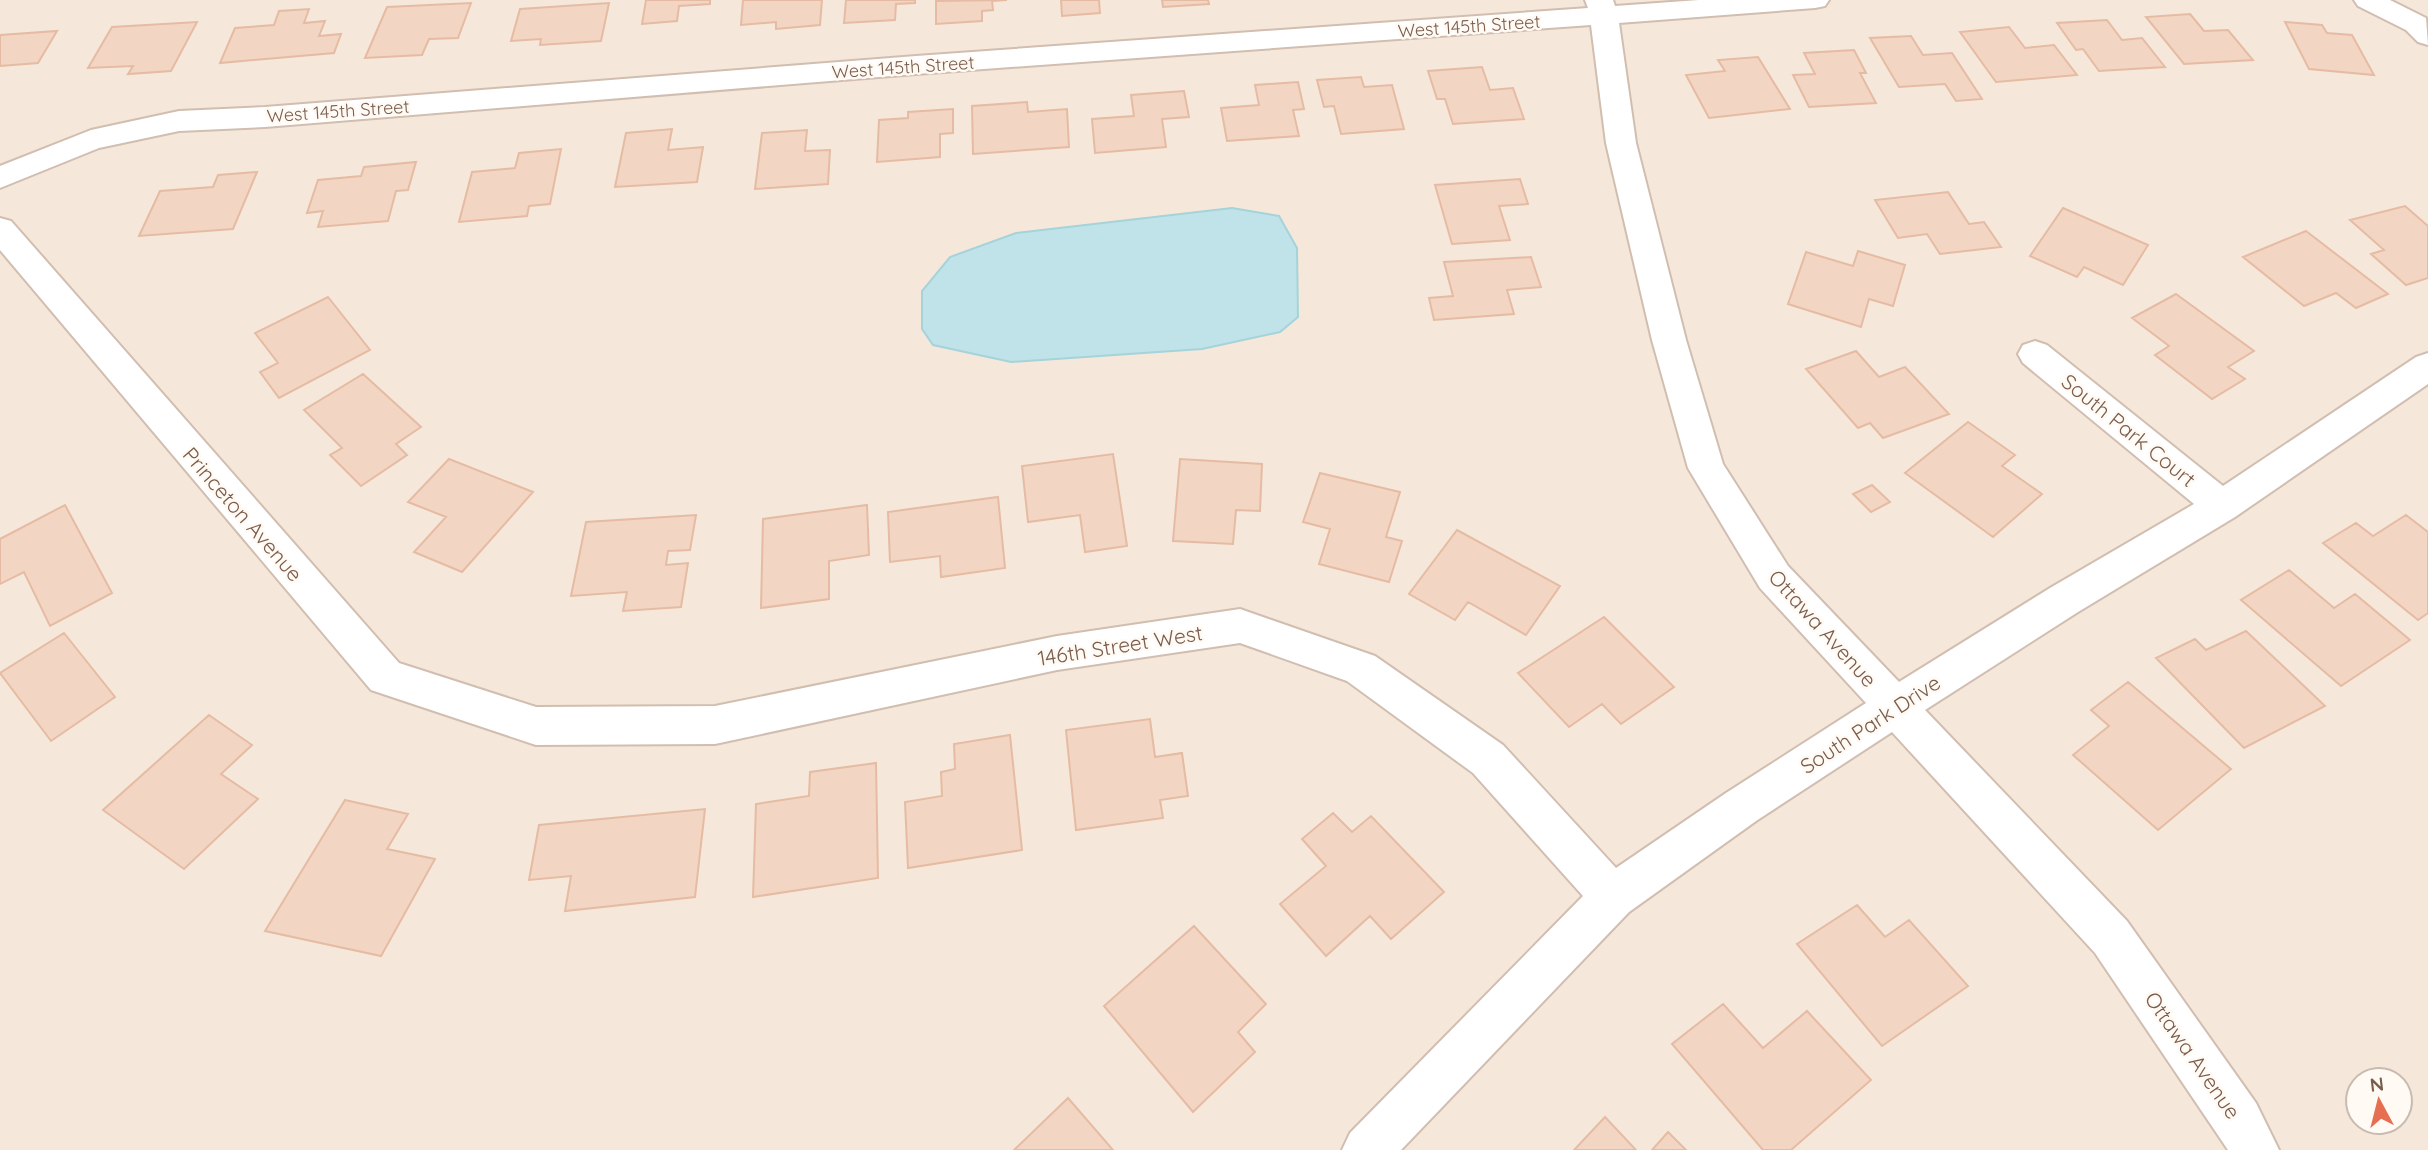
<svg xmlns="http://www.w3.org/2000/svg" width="2428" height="1150" font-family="Quicksand,sans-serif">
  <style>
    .residential { fill: #f5e8da; fill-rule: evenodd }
    .water { fill: #bfe3e8; stroke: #a5d3da; stroke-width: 2 }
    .building { fill: #f3d5c3; stroke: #e6bba3; stroke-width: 2 }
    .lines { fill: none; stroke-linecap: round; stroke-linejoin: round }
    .minor-casing { stroke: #d1beb0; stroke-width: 4 }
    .minor { fill: #fff; fill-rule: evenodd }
    .labels { text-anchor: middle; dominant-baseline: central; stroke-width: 5; stroke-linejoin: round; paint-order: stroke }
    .far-street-label { font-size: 18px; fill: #7a5c4d; stroke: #fffaf3 }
    .street-label { font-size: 21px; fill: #7a5c4d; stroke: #fffaf3 }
  </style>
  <rect width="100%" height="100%" fill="#fdf6ec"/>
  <path class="residential" d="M0,0h2428v1150h-2428zM2358,1080h42v42h-42z"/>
  <path class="water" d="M1232,208l47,8 18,32 1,69 -18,15 -78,17 -191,13 -78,-17 -11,-16v-38l28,-34 66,-24z"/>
  <path class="building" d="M646,0h64v4l-31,2 -2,15 -35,3z
    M743,0h79l-2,25 -44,4v-7l-35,3z
    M846,0h69v3l-19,1 -1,16 -51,3z
    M1007,0l-15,1 1,9 -11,1v10l-46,3v-23z
    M1061,0h38l1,13 -38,3z
    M1162,0h46l1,4 -46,3z
    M471,3l-13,35 -29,1 -7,16 -57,3 22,-51z
    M609,3l-8,38 -61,4 1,-6 -30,2 9,-32z
    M309,9l-5,14 21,-2 -6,15 22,-2 -7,19 -114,10 15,-35 39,-3 5,-14z
    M2190,14l14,17 24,-1 25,30 -69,4 -38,-47z
    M2107,20l15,20 20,-2 23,29 -66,4 -16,-22 -7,1 -19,-27z
    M197,22l-26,49 -43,3 5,-8 -45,2 24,-41z
    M2285,22l37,3 5,8 25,2 22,40 -65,-6z
    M2009,27l16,21 29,-3 23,30 -81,7 -36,-50z
    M57,31l-19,32 -38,3v-31z
    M1911,36l12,19 29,-2 30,46 -26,2 -11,-17 -46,3 -29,-49z
    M1854,50l12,23h-6l16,30 -67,4 -16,-32 22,-1 -11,-21z
    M1758,57l32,52 -81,9 -23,-43 39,-4 -7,-11z
    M1482,67l8,23 23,-2 11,31 -71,5 -8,-25h-8l-9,-28z
    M1361,77l3,10 28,-2 12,44 -63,5 -7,-28 -10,1 -7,-27z
    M1298,82l6,27 -11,1 6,26 -72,5 -6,-33 38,-3 -4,-20z
    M1184,91l5,26 -27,2 4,28 -71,6 -3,-34 42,-3 -3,-21z
    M1027,102l1,10 39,-3 2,38 -96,7 -1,-48z
    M953,109v24l-13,1v23l-63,5 2,-42 29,-2v-6z
    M672,129l-4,21 35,-3 -6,35 -82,5 11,-54z
    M807,130l-2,21 25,-1 -2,34 -73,5 7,-56z
    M561,149l-11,55 -21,2 -2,10 -68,6 13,-50 43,-4 4,-15z
    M416,162l-8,28 -12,1 -8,30 -70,6 5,-16 -16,2 11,-33 43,-4 3,-9z
    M257,172l-24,57 -94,7 21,-45 53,-4 5,-12z
    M1520,179l8,25 -29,2 11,34 -58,4 -17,-59z
    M1948,192l21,32 15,-2 17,25 -61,7 -13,-20 -29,4 -23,-38z
    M2405,206l23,20v52l-22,7 -35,-31 13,-4 -34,-30z
    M2063,208l85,37 -25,40 -39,-18 -7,10 -47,-21z
    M2306,231l82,63 -32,14 -20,-15 -32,13 -61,-49z
    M1858,251l47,14 -12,41 -24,-7 -8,28 -73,-23 18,-52 47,14z
    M1531,257l10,30 -34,3 7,24 -80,6 -5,-22 24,-2 -9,-34z
    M2176,294l78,57 -26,16 17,12 -33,20 -57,-44 14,-9 -37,-28z
    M328,297l42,53 -91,48 -19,-26 18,-9 -23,-30z
    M1856,351l23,26 26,-10 44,47 -66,24 -13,-15 -12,5 -52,-59z
    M363,374l58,53 -25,17 11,11 -46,31 -31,-31 12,-7 -38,-38z
    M1968,422l47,33 -13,11 40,28 -49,43 -88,-64z
    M1113,454l14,92 -42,6 -5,-37 -52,7 -6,-56z
    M449,459l84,33 -71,80 -48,-20 32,-35 -38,-15z
    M1180,459l82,5 -2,47 -24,-1 -3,34 -60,-3z
    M1320,473l80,19 -14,45 16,4 -13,41 -70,-18 11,-35 -27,-7z
    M1872,485l18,17 -19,10 -18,-18z
    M998,497l7,71 -64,9 -1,-21 -50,6 -2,-50z
    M65,505l47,88 -62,33 -26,-54 -24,12v-45z
    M867,505l2,50 -40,6v38l-68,9 2,-89z
    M696,515l-6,35 -22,1 -2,14 22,-2 -7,44 -58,4 4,-19 -56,4 15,-74z
    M2406,515l22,17v81l-10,7 -95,-77 33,-20 17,13z
    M1457,530l103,56 -34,49 -58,-33 -13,18 -46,-26z
    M2289,570l45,38 21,-14 55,46 -69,46 -100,-86z
    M1604,617l70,70 -53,37 -19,-20 -33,23 -51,-54z
    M2246,631l79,75 -81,42 -88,-90 39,-19 11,11z
    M64,633l51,64 -64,44 -51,-68z
    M2128,682l103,87 -73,61 -85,-75 36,-29 -18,-16z
    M209,715l43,30 -31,29 37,25 -74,70 -81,-59z
    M1150,719l5,38 27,-4 6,43 -28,4 3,18 -87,12 -10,-100z
    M1010,735l12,115 -114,18 -3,-66 37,-6 -1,-24 14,-3 -1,-25z
    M876,763l2,115 -125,19 3,-93 53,-8 1,-24z
    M345,800l63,14 -21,35 48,10 -54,97 -116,-25z
    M705,809l-10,88 -130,14 6,-35 -42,4 10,-55z
    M1333,813l19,19 19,-16 73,76 -53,47 -21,-23 -44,40 -46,-52 46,-38 -24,-27z
    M1857,905l28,32 24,-17 59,66 -86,60 -85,-102z
    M1194,926l72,78 -28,28 17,20 -62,60 -89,-106z
    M1723,1004l40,44 44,-37 64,69 -80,70h-28l-91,-106z
    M1068,1098l45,52h-99z
    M1605,1117l31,33h-62z
    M1668,1132l18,18h-34z"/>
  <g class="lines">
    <defs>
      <path id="minor" d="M1585,0h28l2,6 84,-6h130l-4,6 -10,2 -196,15 17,120 50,197 37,124 65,102 111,116 151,-94 144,-84 -171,-141 -5,-9 5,-9 12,-4 12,4 176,141 193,-129 12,-4v31l-193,133 -157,95 -153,98 202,211 129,182 23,47h-51l-133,-197 -203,-221 -136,89 -127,91 -228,238h-59l8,-17 233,-237 -110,-123 -126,-92 -107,-38 -183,27 -342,74 -179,1 -165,-55 -371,-440v-32l11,3 388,442 137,44 179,-1 342,-70 183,-27 135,47 128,89 113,123 110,-75 140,-90 -106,-115 -72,-120 -36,-128 -46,-197 -15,-118 -675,49 -651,53 -86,4 -80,17 -99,40v-22l91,-36 88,-19 86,-4 651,-51 672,-48z
        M2354,0h36l36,18 2,27 -10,-3 -12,-12 -48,-24z"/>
    </defs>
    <use href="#minor" class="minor-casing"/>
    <use href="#minor" class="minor"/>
  </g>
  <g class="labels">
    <g class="far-street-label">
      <text transform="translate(1469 26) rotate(-4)">West 145th Street</text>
      <text transform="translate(903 67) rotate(-4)">West 145th Street</text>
      <text transform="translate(338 111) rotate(-4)">West 145th Street</text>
    </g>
    <g class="street-label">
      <text transform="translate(2129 430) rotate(39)">South Park Court</text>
      <text transform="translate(243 514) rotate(49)">Princeton Avenue</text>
      <text transform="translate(1823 628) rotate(48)">Ottawa Avenue</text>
      <text transform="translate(1120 645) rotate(-9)">146th Street West</text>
      <text transform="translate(1870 724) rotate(-33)">South Park Drive</text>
      <text transform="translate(2193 1055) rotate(55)">Ottawa Avenue</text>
    </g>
  </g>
  <g transform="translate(2379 1101) rotate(353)"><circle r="33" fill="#fffaf3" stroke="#cabbb1" stroke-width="2"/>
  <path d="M0-5L12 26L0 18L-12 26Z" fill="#e76f51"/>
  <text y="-10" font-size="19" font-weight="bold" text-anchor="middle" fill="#7a5c4d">N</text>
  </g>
</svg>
